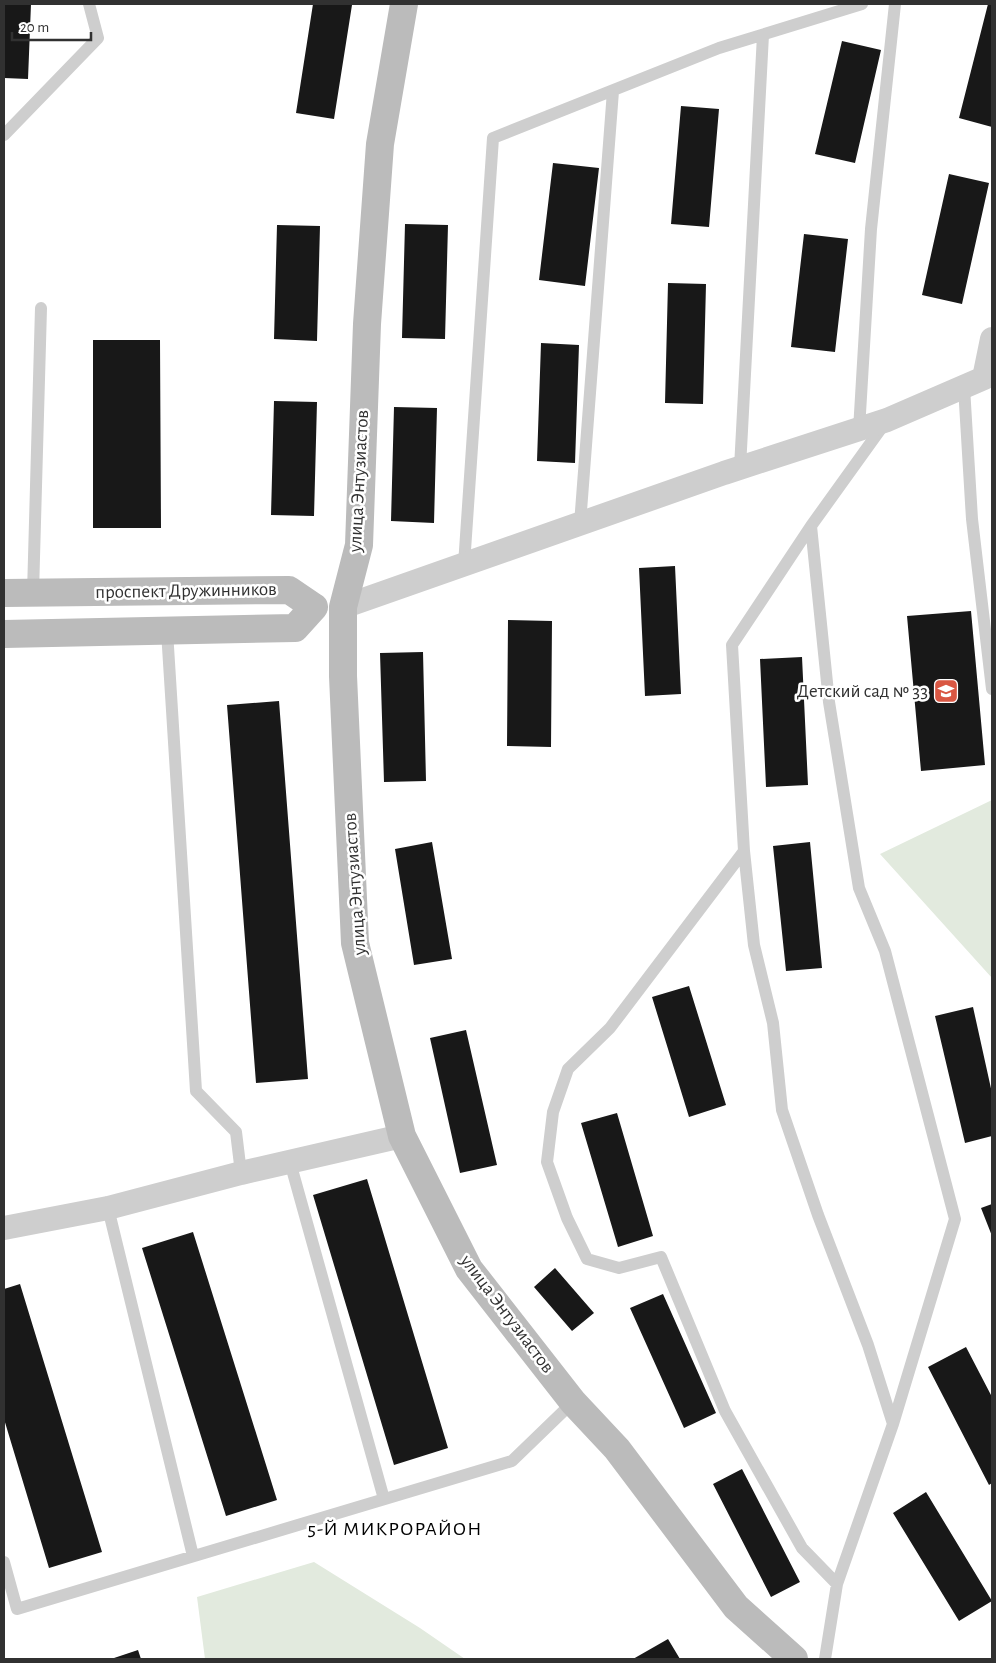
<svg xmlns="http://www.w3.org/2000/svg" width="996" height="1663" font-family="'Alegreya Sans',sans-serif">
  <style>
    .green { fill: #e2eade }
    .building { fill: #181818 }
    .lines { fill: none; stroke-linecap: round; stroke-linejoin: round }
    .lane { stroke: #cecece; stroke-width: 12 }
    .street { stroke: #cecece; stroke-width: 24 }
    .secondary { stroke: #bbb; stroke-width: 28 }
    .labels { text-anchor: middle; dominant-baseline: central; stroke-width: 5; stroke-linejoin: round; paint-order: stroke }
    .street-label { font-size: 19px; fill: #313131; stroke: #fff }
    .poi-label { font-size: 19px; fill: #313131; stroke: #fff; text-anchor: end }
    .neighbourhood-label { font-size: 20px; letter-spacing: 1px; fill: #000; stroke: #fff }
  </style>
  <rect width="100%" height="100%" fill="#fff"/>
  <path class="green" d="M992,800v178l-112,-124z
    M314,1562l106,66 45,31h-260l-8,-62z"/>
  <path class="building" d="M4,4h27l-3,75 -24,-1z
    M313,4l39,1 -18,114 -38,-6z
    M988,4h4v123l-33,-9z
    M842,41l39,9 -26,113 -40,-9z
    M681,106l38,3 -10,118 -38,-3z
    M553,163l46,5 -14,118 -46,-6z
    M949,174l40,9 -27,121 -40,-9z
    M405,224l43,1 -3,114 -43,-1z
    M277,225l43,1 -3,115 -43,-2z
    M804,234l44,5 -13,113 -44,-5z
    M668,283l38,1 -3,120 -38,-1z
    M93,340h67l1,188h-68z
    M541,343l38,2 -4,118 -38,-2z
    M274,401l43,1 -3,114 -43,-1z
    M394,407l43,1 -3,115 -43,-2z
    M675,566l6,128 -36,2 -6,-128z
    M971,611l14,154 -64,6 -14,-155z
    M508,620l44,1 -1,126 -44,-1z
    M423,652l3,129 -42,1 -4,-129z
    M802,657l6,128 -42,2 -6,-128z
    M279,701l29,378 -52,4 -29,-378z
    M432,842l20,117 -38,6 -19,-116z
    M810,842l12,126 -36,3 -13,-125z
    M689,986l37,119 -37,12 -37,-120z
    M973,1007l19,86v43l-27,7 -30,-127z
    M466,1030l31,135 -37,8 -30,-135z
    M617,1113l36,123 -35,11 -37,-124z
    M367,1179l81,269 -54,17 -81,-270z
    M992,1204v32l-11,-28z
    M193,1232l84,268 -51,16 -84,-268z
    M555,1268l39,45 -22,18 -38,-44z
    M20,1284l82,268 -53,16 -45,-149v-130z
    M663,1294l53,119 -32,15 -54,-120z
    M966,1347l26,50v86l-3,2 -61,-118z
    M742,1469l58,113 -29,15 -58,-113z
    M926,1492l66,109 -33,20 -66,-108z
    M668,1639l12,20h-47z
    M138,1650l3,9h-30z"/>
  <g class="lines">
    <path class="lane" d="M4,135l94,-97 -9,-34
      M964,387l8,132 20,170
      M859,430l12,-201 24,-225
      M740,468l23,-433
      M580,524l33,-433
      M811,526l-79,119 12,206 -134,177 -42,41 -15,43 -6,50 20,56 20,41 32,9 42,-11 64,154 77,137 35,36
      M464,565l29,-427 226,-90 143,-44
      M33,593l8,-285
      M167,631l29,460 40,41 5,41
      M744,851l10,94 19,78 9,87 36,105 50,130 25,79
      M290,1162l94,337
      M108,1208l85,348
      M4,1562l13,47 495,-148 61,-59
      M825,1659l12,-75 56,-160 62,-205 -70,-268 -26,-63 -30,-186 -18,-176 74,-103"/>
    <path class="street" d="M343,607l381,-134 163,-53 97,-42 8,-39
      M4,1228l104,-20 133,-35 161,-37"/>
    <path class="secondary" d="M404,4l-24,140 -13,180 -8,221 -16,62v69l12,267 47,193 67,133 104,133 44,47 119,158 58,52
      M4,593l285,-3 25,17
      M4,634l291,-6 19,-21"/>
  </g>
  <defs>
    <symbol id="school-square" viewBox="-11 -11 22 22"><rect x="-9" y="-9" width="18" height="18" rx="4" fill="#d95743" stroke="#fff"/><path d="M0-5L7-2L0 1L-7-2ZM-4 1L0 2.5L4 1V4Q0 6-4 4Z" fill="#fff"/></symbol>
  </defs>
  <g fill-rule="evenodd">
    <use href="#school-square" x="932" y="677" width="28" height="28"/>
  </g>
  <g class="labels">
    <g class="street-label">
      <text transform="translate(359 481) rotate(-87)">улица Энтузиастов</text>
      <text transform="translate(186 591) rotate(-1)">проспект Дружинников</text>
      <text transform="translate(355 884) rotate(-94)">улица Энтузиастов</text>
      <text transform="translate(507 1314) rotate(53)">улица Энтузиастов</text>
    </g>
    <g class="poi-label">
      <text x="928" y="691">Детский сад № 33</text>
    </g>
    <g class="neighbourhood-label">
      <text x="395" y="1529">5-Й МИКРОРАЙОН</text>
    </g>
  </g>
  <rect width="996" height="1663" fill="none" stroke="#313131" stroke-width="10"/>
  <path d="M12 32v8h79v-8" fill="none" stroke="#313131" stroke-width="2.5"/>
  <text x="20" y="32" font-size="15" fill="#313131" stroke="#ffffff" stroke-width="4" paint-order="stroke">20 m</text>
</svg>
